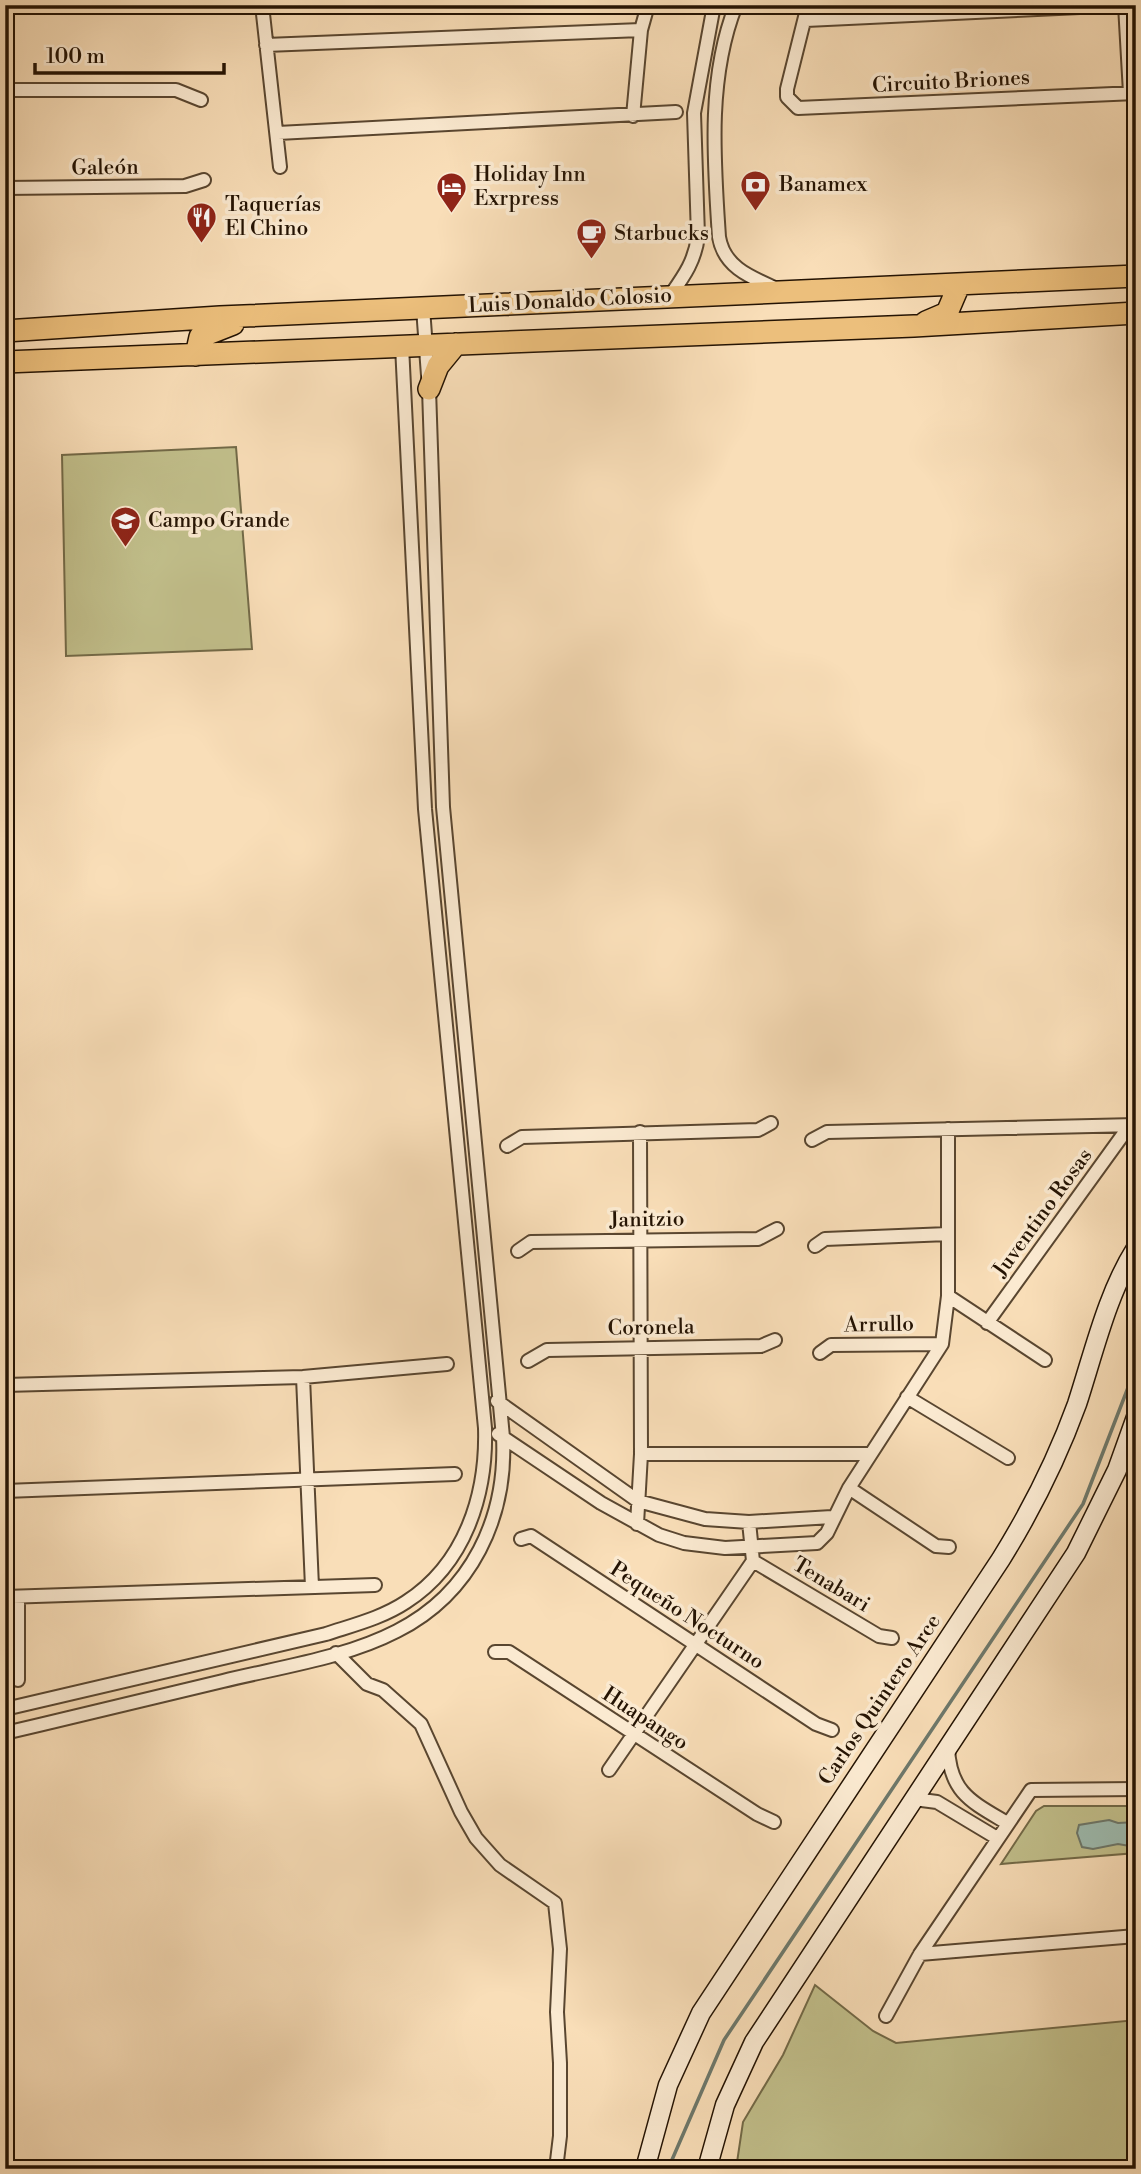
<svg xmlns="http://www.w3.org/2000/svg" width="1141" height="2174" font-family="'Libre Bodoni',serif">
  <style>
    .green { fill: #c2c08c; stroke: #736a48; stroke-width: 2 }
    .water { fill: #9ebcb0; stroke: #6d786b; stroke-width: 2 }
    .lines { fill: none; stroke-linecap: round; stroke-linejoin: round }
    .stream { stroke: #6d786b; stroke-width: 3.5 }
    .street-casing { stroke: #594630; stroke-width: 16 }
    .secondary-casing { stroke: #241303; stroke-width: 21 }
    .primary-casing { stroke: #241303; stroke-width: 24 }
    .street { stroke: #fbead1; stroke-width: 12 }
    .secondary { stroke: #fbead1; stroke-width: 18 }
    .primary { stroke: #ecbf7c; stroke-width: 21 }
    .labels { text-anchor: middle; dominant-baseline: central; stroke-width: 7; stroke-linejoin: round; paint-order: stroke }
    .street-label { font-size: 21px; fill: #241303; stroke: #fbead1 }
    .poi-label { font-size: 21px; fill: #241303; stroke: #fbead1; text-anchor: start }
  </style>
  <rect width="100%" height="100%" fill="#f9deb8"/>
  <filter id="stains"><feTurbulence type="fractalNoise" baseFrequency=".00286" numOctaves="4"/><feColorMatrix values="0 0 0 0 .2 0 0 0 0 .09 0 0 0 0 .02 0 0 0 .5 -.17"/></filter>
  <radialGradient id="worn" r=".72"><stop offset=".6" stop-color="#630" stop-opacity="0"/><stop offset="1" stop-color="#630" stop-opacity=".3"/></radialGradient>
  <path class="green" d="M236,447l16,202 -186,7 -4,-201z
    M1044,1806h92v47l-135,11 35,-53z
    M815,1985l58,46 23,12 240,-23v149h-400l7,-47 40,-67z"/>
  <path class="water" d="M1109,1820l9,3 18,-1v25l-18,-3 -25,5 -11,-2 -5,-14 2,-8z"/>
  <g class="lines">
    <path class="stream" d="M668,2169l56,-129 359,-536 53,-137"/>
    <defs>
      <path id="street" d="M262,5l18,162
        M736,5c-29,73 -22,156 -17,232 5,30 31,40 56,51
        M808,5l-21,84v8l11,11 338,-15
        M1125,5l5,88
        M806,20l317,-15
        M266,45l375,-15
        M5,90h171l25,10
        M633,116l8,-86 7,-25
        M278,133l398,-21
        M5,188l180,-2 19,-6
        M670,296c14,-20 25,-35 28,-60l-4,-123 20,-108
        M812,1140l15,-8 309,-7
        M507,1146l15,-9 236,-7 13,-7
        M815,1246l10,-7 123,-5
        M518,1251l13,-9 227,-3 19,-10
        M948,1296l97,64
        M987,1323l143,-198
        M820,1353l11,-8 111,-1
        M528,1361l19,-11 214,-4 14,-6
        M303,1377l9,210
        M5,1385l298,-8 144,-13
        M907,1397l101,61
        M497,1401l141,100 67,18 44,3 83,-5
        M498,1434l103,69 58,32 25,8 41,5 92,-5 10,-10 22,-45 93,-144 6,-48v-167
        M641,1454h230
        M849,1488l87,58 13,1
        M5,1491l450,-17
        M637,1524l4,-70 -1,-322
        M521,1539l10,-3 285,188 16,6
        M753,1561l126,75 13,2
        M5,1597l370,-12
        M18,1597v83
        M495,1652h14l248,162 17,8
        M336,1653l31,31 16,6 38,34 40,88 15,26 24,27 55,38 5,46 -3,63 3,51v73l-4,33
        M5,1709l321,-75c27,-9 56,-16 80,-32 59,-38 81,-107 79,-174l-60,-619 -23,-463
        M5,1733c73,-17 146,-35 218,-52 57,-14 122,-23 174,-50 75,-38 110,-114 106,-194l-60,-630 -14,-418 -6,-81
        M948,1748c2,45 24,54 59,75
        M609,1770l144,-209 -4,-39
        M914,1799l23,3 60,36
        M920,1954l216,-18
        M886,2016l34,-62 111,-164 105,-1"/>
      <path id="secondary" d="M645,2169l23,-84 33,-72 300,-454c31,-50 56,-100 76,-155 17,-52 30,-110 59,-156
        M707,2169l18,-64 29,-63 322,-489 41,-83 19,-53"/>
      <path id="primary" d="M926,322l21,-9 12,-28
        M5,331l215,-14 916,-41
        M196,355l4,-18 33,-13
        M5,362l909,-36 222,-13
        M429,389l9,-23 18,-22"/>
    </defs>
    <use href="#street" class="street-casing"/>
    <use href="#secondary" class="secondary-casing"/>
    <use href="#primary" class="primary-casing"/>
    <use href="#street" class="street"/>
    <use href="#secondary" class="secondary"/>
    <use href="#primary" class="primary"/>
  </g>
  <defs>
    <symbol id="bank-pin" viewBox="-11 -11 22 30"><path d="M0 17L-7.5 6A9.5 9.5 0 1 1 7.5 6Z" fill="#8f2418" stroke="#fbead1"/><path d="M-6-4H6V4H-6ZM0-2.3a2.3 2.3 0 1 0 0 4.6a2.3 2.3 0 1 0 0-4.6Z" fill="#fff"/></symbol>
    <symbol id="hotel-pin" viewBox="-11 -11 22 30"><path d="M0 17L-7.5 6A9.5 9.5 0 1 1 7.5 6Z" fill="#8f2418" stroke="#fbead1"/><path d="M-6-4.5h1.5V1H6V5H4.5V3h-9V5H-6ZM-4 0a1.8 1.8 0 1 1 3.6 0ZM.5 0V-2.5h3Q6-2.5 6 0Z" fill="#fff"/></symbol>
    <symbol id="restaurant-pin" viewBox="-11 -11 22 30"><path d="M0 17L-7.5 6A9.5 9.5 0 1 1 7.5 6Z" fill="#8f2418" stroke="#fbead1"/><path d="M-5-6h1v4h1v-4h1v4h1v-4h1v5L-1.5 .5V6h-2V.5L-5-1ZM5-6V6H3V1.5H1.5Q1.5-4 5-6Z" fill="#fff"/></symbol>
    <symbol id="cafe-pin" viewBox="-11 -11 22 30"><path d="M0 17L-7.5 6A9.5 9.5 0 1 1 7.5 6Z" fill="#8f2418" stroke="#fbead1"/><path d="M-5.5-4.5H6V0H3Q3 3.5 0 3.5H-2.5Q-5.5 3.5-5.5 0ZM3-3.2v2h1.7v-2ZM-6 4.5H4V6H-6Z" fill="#fff"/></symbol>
    <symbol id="school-pin" viewBox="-11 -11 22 30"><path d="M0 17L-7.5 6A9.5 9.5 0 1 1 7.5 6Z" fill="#8f2418" stroke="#fbead1"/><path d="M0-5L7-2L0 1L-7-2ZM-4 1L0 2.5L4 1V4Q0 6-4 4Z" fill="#fff"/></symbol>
  </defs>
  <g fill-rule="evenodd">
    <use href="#bank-pin" x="738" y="168" width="35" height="47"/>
    <use href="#hotel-pin" x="434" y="170" width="35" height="47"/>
    <use href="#restaurant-pin" x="184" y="200" width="35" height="47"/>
    <use href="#cafe-pin" x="574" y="216" width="35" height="47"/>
    <use href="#school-pin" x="108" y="504" width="35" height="47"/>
  </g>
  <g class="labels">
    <g class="street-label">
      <text transform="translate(951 82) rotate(-3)">Circuito Briones</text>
      <text transform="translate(105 168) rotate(-1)">Galeón</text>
      <text transform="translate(570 301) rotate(-3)">Luis Donaldo Colosio</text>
      <text transform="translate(1043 1213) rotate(-54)">Juventino Rosas</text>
      <text transform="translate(647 1220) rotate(-1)">Janitzio</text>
      <text transform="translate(879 1325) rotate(-1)">Arrullo</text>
      <text transform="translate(651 1328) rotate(-1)">Coronela</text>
      <text transform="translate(831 1585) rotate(31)">Tenabari</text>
      <text transform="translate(687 1616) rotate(33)">Pequeño Nocturno</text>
      <text transform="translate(880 1700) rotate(-56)">Carlos Quintero Arce</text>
      <text transform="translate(645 1719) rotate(33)">Huapango</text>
    </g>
    <g class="poi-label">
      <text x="474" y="175">Holiday Inn<tspan x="474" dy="24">Exrpress</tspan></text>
      <text x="779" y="185">Banamex</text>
      <text x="225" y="205">Taquerías<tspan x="225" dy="24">El Chino</tspan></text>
      <text x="614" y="234">Starbucks</text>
      <text x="148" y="521">Campo Grande</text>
    </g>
  </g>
  <rect width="1141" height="2174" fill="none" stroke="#f9deb8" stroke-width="28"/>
  <rect x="7" y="7" width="1127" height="2160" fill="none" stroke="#241303" stroke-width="3.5"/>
  <rect x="14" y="14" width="1113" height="2146" fill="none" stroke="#241303" stroke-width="2"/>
  <path d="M35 63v10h189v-10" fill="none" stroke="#241303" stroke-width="3.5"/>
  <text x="46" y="63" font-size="21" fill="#241303" stroke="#fbead1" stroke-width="5" paint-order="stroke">100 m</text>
  <rect width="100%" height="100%" filter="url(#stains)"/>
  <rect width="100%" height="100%" fill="url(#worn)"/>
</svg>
